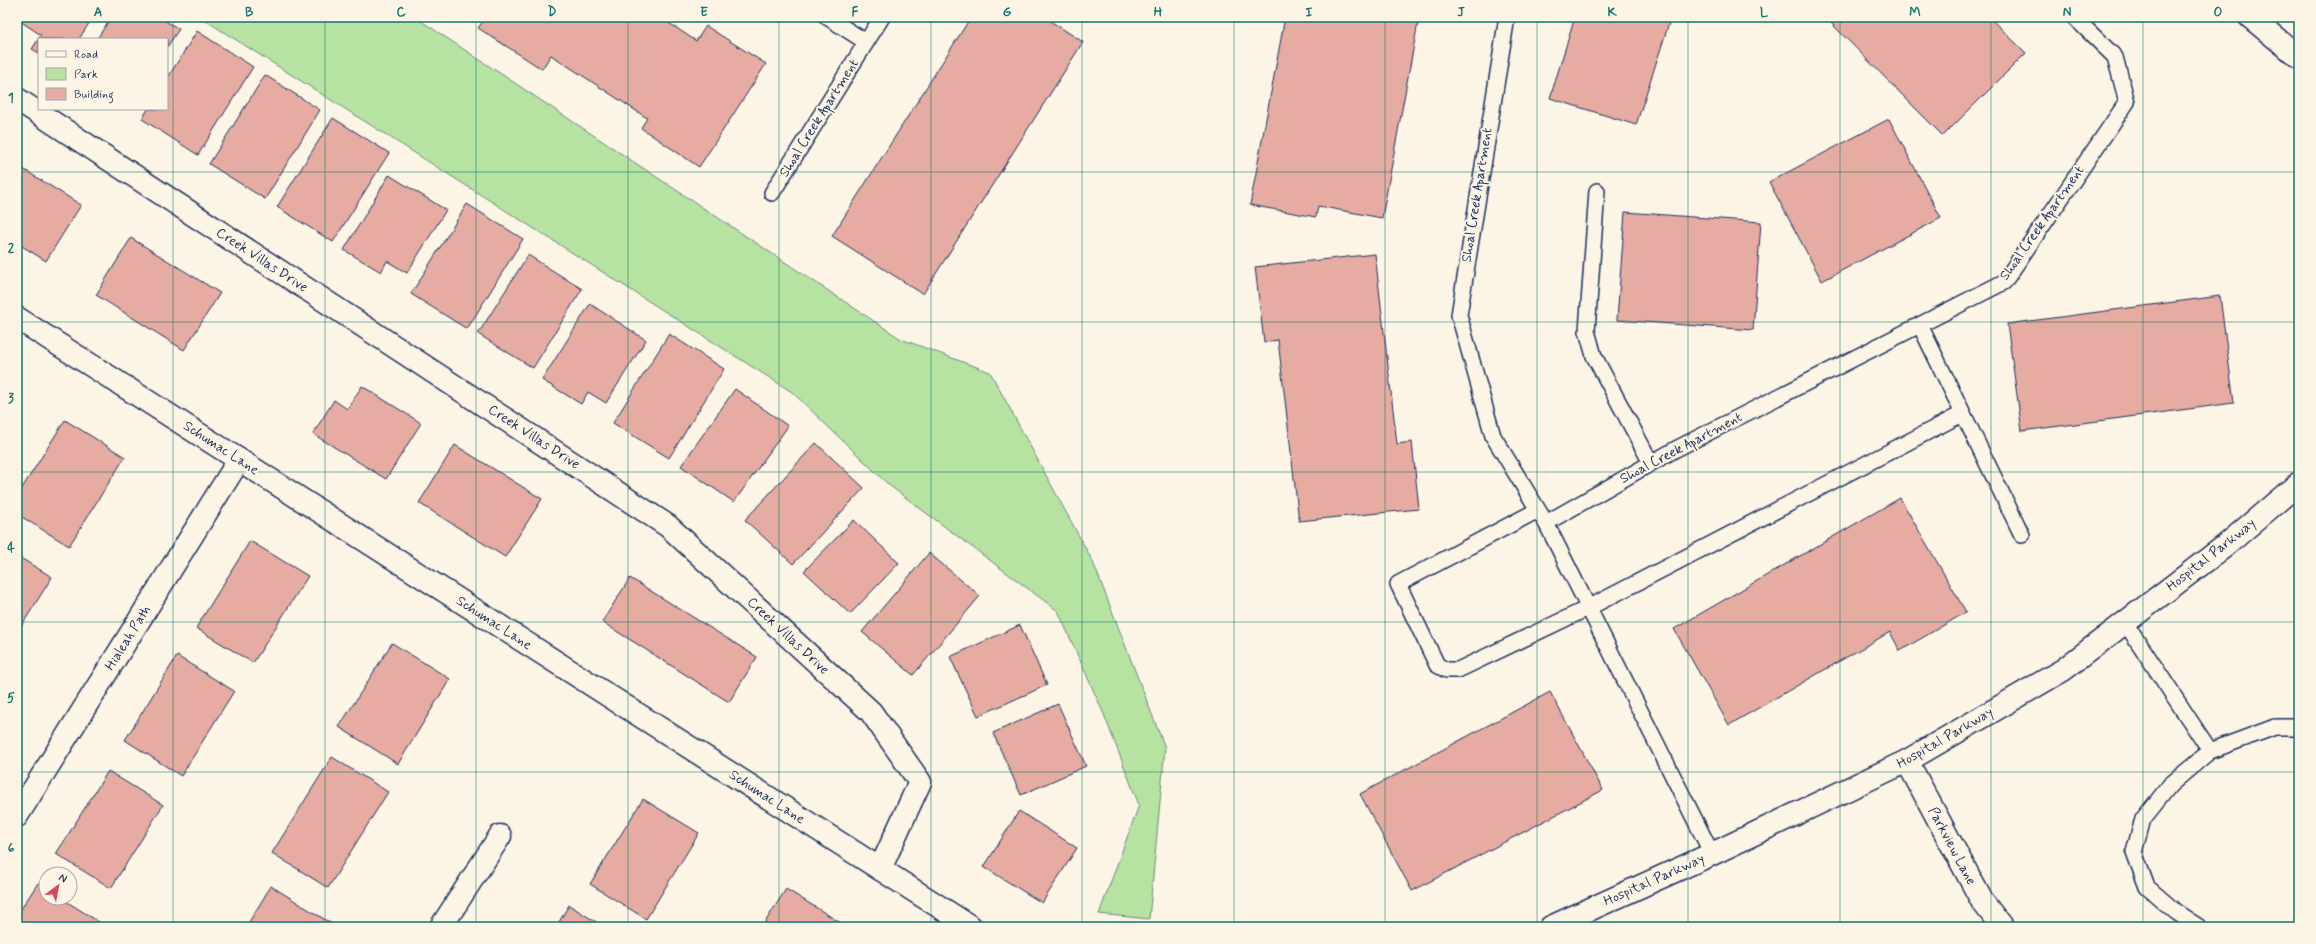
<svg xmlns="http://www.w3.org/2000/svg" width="2316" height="944" font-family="Mynerve,sans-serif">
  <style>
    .green { fill: #b6e3a2; stroke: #688980 }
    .building { fill: #e6aca2; stroke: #1b2f5e }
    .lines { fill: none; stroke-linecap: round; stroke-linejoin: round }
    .service-casing { stroke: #1b2f5e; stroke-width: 18 }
    .minor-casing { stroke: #1b2f5e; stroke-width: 25 }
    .tertiary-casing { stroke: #1b2f5e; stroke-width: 25 }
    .service { stroke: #fcf5e5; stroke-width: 15 }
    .minor { stroke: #fcf5e5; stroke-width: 22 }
    .tertiary { stroke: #fcf5e5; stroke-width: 22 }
    .grid { fill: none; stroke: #0f766e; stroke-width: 1; stroke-opacity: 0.55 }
    .labels { text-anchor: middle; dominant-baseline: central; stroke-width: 4; stroke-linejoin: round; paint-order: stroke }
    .street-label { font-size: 14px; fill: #1b2f5e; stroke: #fcf5e5 }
    .neatline { fill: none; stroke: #0f766e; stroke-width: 1.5 }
    .grid-label { font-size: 13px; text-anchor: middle; font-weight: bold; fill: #0f766e }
  </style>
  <rect width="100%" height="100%" fill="#fcf5e5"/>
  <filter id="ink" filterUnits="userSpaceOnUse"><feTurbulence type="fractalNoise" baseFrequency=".025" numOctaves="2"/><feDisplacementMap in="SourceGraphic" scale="8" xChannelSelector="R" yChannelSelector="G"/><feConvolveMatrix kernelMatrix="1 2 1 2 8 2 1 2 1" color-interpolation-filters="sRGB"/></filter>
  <g filter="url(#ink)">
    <path class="green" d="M200,17h215l486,322 89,33 103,190 72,186 -16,171 -50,-5 40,-109 -36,-93 -45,-101 -168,-125 -98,-94z"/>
    <path class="building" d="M17,17h76l-14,22h-40v14l-7,-4 9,-14 -24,-16z
      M111,17h48l20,12 -12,18v-8h-70z
      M486,17h174l36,24 10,-15 60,38 -67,103 -58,-39 6,-10 -96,-63 -9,14 -64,-41z
      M971,17h73l39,25 -160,252 -91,-58z
      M1285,17h134l-37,201 -64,-12 -2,11 -66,-12z
      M1575,17h96l-35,108 -86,-27z
      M1825,17h164l37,36 -83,83z
      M197,31l56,36 -55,88 -56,-36 6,-10h19v-30z
      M265,75l55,35 -55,89 -56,-35z
      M333,118l56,35 -56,89 -56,-35z
      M1889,119l52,99 -119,63 -53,-99z
      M23,169l58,36 -35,56 -29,-18v-65z
      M389,175l57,35 -39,63 -20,-12 -6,11 -37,-22z
      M467,204l56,35 -56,90 -56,-35z
      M1625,212l136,10 -8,108 -136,-10z
      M131,238l89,55 -36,57 -88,-55z
      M1375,254l22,190 15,-2 7,67 -120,12 -21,-181 -14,2 -9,-75z
      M528,255l54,34 -49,79 -55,-34z
      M2220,296l14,107 -212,28 -15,-107z
      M590,304l56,36 -40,63 -18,-11 -7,12 -39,-24z
      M669,334l55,35 -55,89 -56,-35z
      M362,386l59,37 -35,56 -73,-45 21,-34 13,9z
      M735,389l53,37 -54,76 -53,-36z
      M65,420l60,37 -56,89 -52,-32v-18z
      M816,443l48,45 -71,76 -48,-44z
      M455,445l87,54 -37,58 -86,-54z
      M1900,498l66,114 -66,39 -10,-19 -161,93 -55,-96z
      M854,520l45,43 -49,51 -46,-43z
      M250,541l58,35 -55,87 -57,-35z
      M929,553l51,43 -67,79 -51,-43z
      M17,556l35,21 -35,56z
      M630,578l127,79 -28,45 -127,-80z
      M1020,625l27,60 -69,31 -28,-59z
      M392,643l58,36 -52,85 -59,-37z
      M177,656l57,35 -53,85 -56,-36z
      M1550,692l53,98 -191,101 -52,-97z
      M1058,704l28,62 -65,29 -28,-62z
      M332,757l56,35 -60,96 -56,-35z
      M108,771l55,34 -52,83 -55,-34z
      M643,799l56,34 -53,86 -56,-35z
      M1019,811l58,37 -35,55 -58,-36z
      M38,883l8,6v9h15l38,24 -4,5h-78v-12z
      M271,886l61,38 -2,3h-84z
      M786,889l55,34 -2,4h-77z
      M569,905l35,22h-48z"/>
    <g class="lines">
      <defs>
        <path id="service" d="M827,17l39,25
          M1507,17l-48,298 34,121 53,87 130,-74 328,-167 123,-180 -12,-45 -41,-40
          M1597,191l-10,140 7,25 57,107
          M772,193l110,-176
          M1920,325l102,210
          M1538,510l-140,74 39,81 9,5h12l130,-62 374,-194
          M1546,523l166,331
          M2125,622l85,129
          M2199,927l-23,-15 -29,-25 -13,-35 9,-33 27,-34 40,-34 65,-24h24"/>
        <path id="minor" d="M17,99l651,427 203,186 49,70 -40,87
          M1907,761l75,140 20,26
          M17,816l222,-356
          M441,927l59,-91"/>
        <path id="tertiary" d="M2250,17l49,40
          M17,318l954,609
          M1551,927l161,-73 195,-93 156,-91 162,-124 74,-63"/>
      </defs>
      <use href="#service" class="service-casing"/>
      <use href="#minor" class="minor-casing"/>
      <use href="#tertiary" class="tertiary-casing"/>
      <use href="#service" class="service"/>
      <use href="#minor" class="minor"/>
      <use href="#tertiary" class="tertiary"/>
    </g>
  </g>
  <path class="grid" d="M173,17v910M325,17v910M476,17v910M628,17v910M779,17v910M931,17v910M1082,17v910M1234,17v910M1385,17v910M1537,17v910M1688,17v910M1840,17v910M1991,17v910M2143,17v910M17,172h2282M17,322h2282M17,472h2282M17,622h2282M17,772h2282"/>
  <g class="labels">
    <g class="street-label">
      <text transform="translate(819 118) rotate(-58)">Shoal Creek Apartment</text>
      <text transform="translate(1477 195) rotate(-81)">Shoal Creek Apartment</text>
      <text transform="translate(2042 223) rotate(-55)">Shoal Creek Apartment</text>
      <text transform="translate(262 260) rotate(33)">Creek Villas Drive</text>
      <text transform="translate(534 437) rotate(33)">Creek Villas Drive</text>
      <text transform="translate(221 448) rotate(33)">Schumac Lane</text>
      <text transform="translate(1681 448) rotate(-28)">Shoal Creek Apartment</text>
      <text transform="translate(2211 555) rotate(-38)">Hospital Parkway</text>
      <text transform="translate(494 623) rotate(33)">Schumac Lane</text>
      <text transform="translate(788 636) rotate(43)">Creek Villas Drive</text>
      <text transform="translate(128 638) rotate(-58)">Hialeah Path</text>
      <text transform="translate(1945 738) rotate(-30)">Hospital Parkway</text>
      <text transform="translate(767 797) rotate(33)">Schumac Lane</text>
      <text transform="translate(1952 846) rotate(62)">Parkview Lane</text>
      <text transform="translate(1654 880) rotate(-24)">Hospital Parkway</text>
    </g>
  </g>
  <rect width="2316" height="944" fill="none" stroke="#fcf5e5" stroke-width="44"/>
  <rect x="38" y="38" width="130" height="72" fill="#fcf5e5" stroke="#a2a6af"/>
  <rect x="46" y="51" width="20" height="6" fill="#fcf5e5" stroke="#a2a6af"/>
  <text x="74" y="58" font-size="12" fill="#1b2f5e">Road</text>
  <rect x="46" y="68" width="20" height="12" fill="#b6e3a2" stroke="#a2a6af"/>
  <text x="74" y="78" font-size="12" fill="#1b2f5e">Park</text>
  <rect x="46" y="88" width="20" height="12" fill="#e6aca2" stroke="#a2a6af"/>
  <text x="74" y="98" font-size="12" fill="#1b2f5e">Building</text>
  <g transform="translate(58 886) rotate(32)"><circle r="19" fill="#fcf5e5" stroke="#a2a6af"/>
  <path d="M0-3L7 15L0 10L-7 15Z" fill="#d1495b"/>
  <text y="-6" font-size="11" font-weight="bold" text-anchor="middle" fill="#1b2f5e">N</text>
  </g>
  <rect x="22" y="22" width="2272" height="900" class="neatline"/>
  <g class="grid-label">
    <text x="98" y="16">A</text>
    <text x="249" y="16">B</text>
    <text x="401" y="16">C</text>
    <text x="552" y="16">D</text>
    <text x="704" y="16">E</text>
    <text x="855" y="16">F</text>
    <text x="1007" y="16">G</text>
    <text x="1158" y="16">H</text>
    <text x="1309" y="16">I</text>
    <text x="1461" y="16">J</text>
    <text x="1612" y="16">K</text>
    <text x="1764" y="16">L</text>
    <text x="1915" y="16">M</text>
    <text x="2067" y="16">N</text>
    <text x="2218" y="16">O</text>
    <text x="11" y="102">1</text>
    <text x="11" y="252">2</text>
    <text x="11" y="402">3</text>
    <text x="11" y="552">4</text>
    <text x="11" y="702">5</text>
    <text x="11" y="852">6</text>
  </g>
</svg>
